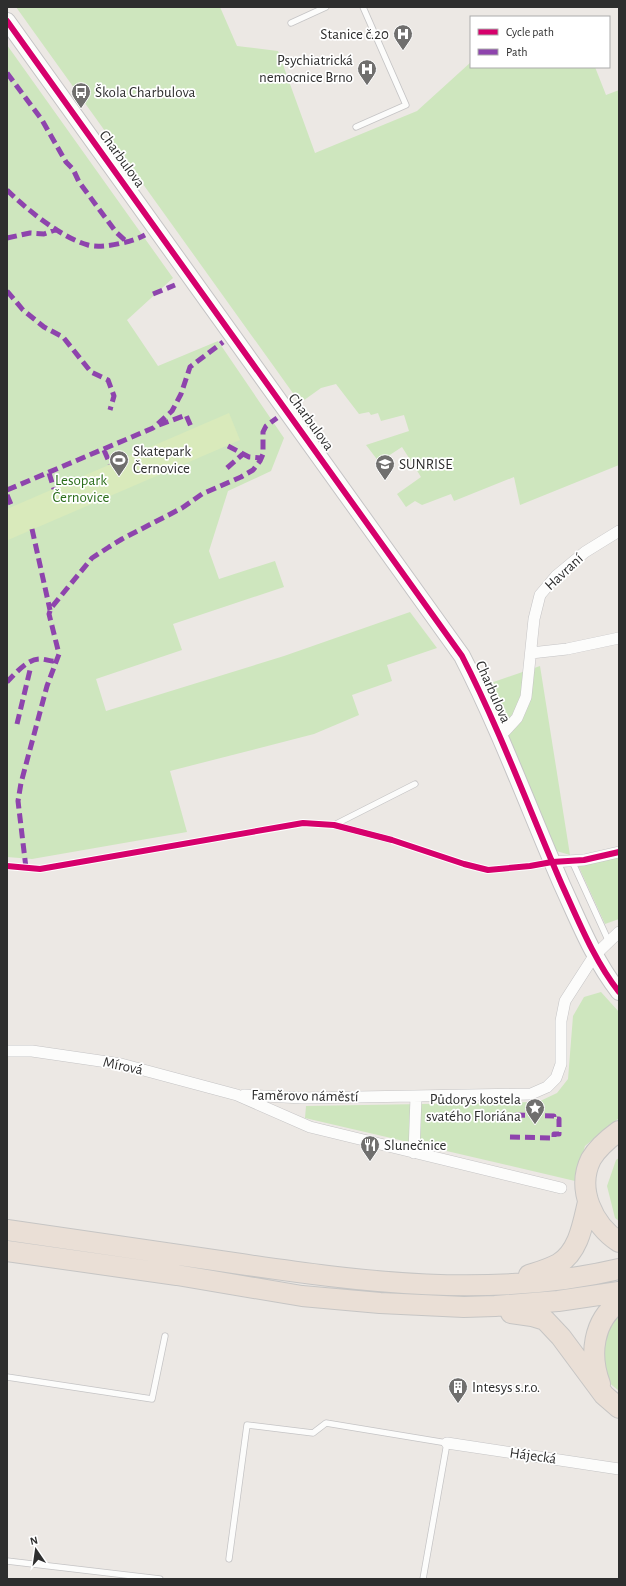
<svg xmlns="http://www.w3.org/2000/svg" width="626" height="1586" font-family="'Alegreya Sans',sans-serif">
  <style>
    .green { fill: #cee6be }
    .pitch { fill: #d9eabb }
    .lines { fill: none; stroke-linecap: round; stroke-linejoin: round }
    .lane-casing { stroke: #c5c4c5; stroke-width: 7 }
    .street-casing { stroke: #c5c4c5; stroke-width: 12 }
    .secondary-casing { stroke: #c5c4c5; stroke-width: 18 }
    .highway-casing { stroke: #c6c5c4; stroke-width: 22 }
    .lane { stroke: #fcfcfb; stroke-width: 5.5 }
    .street { stroke: #fcfcfb; stroke-width: 11 }
    .secondary { stroke: #fcfcfb; stroke-width: 16 }
    .highway { stroke: #eadfd6; stroke-width: 20 }
    .quiet { stroke: #8e44ad; stroke-width: 5; stroke-dasharray: 10 5; stroke-linecap: butt }
    .cycleway-casing { stroke: #fff; stroke-width: 8 }
    .cycleway { stroke: #d6006c; stroke-width: 6 }
    .labels { text-anchor: middle; dominant-baseline: central; stroke-width: 3.5; stroke-linejoin: round; paint-order: stroke }
    .poi-label { font-size: 15px; fill: #2e2e2e; stroke: #fff; text-anchor: start }
    .street-label { font-size: 15px; fill: #2e2e2e; stroke: #fff }
    .park-label { font-size: 15px; fill: #2c6e1b; stroke: #fff }
  </style>
  <rect width="100%" height="100%" fill="#ece8e4"/>
  <path class="green" d="M16,7h204l17,39 41,5 37,102 102,-42 54,-49v5h124l11,28 13,-5v375l-99,40 -6,-28 -60,24 -3,-7 -29,11 -7,-4 -9,6 -9,-13 24,-17 -19,-30 -23,15 -13,-17 43,-14 -5,-16 -23,6 -3,-8 -7,2 -2,-3 -10,2 -23,-30 -15,4 -21,15z
    M7,45l166,233 -46,42 31,46 60,-25 66,97 -13,33 -43,20 -19,60 10,28 56,-18 9,26 -111,37 9,26 -86,29 10,32 178,-55 126,-44 27,36 -50,17 5,16 -40,14 7,20 -45,19 -144,37 17,61 -155,27 -25,-2z
    M540,666l30,189 -17,-5 -71,-164z
    M619,855v64l-14,5 -28,-61z
    M601,992l18,20v106l-34,28 -10,35 -270,-63 1,-12 232,-4 19,-9 11,-14 5,-63 11,-19z
    M619,1158v63l-4,-3 -8,-32 9,-26z
    M619,1314v77l-12,-10 -7,-42z"/>
  <path class="pitch" d="M229,413l11,27 -232,100 -1,-31z"/>
  <g class="lines">
    <defs>
      <path id="lane" d="M291,23l35,-16
        M356,127l50,-22 -43,-98
        M303,823l31,2 58,15 72,24 24,6 42,-4 22,-4
        M334,825l81,-41
        M572,861l37,81
        M7,1377l145,22 13,-63
        M229,1559l18,-134 66,8 13,-10 121,20 -24,136
        M7,1561l153,18"/>
      <path id="street" d="M531,653l36,-4 52,-11
        M499,736l7,-6 11,-12 9,-21 8,-78 6,-24 16,-19 29,-24 34,-21
        M552,862l32,-2 35,-8
        M7,1051h25l89,13 116,31 73,32 251,61
        M244,1095l59,3 228,-4 16,-7 9,-9 5,-14v-43l4,-20 29,-45 25,-24
        M414,1153l2,-56
        M447,1443l172,26"/>
      <path id="secondary" d="M7,21l455,635c38,74 67,153 100,229 17,37 32,75 57,107"/>
      <path id="highway" d="M619,1131c-11,8 -21,16 -28,28 -15,30 2,66 28,83
        M7,1230c76,11 151,22 227,33 127,19 258,36 385,6
        M7,1251l170,24 125,21 78,7 84,4 31,-1 63,-5 61,-9
        M529,1275c9,-3 20,-6 29,-11 21,-12 25,-41 30,-62
        M511,1313l21,3 13,4 16,17 43,58 15,13
        M600,1384c-11,-29 -7,-63 19,-82"/>
    </defs>
    <use href="#lane" class="lane-casing"/>
    <use href="#street" class="street-casing"/>
    <use href="#secondary" class="secondary-casing"/>
    <use href="#highway" class="highway-casing"/>
    <use href="#lane" class="lane"/>
    <use href="#street" class="street"/>
    <use href="#secondary" class="secondary"/>
    <use href="#highway" class="highway"/>
    <path class="quiet" d="M7,73l35,47 24,42 7,7 6,13 37,50 11,10
      M7,190c19,19 55,48 81,55 14,4 44,-3 57,-10
      M7,238l23,-5 14,1 14,-5
      M7,291l16,19 21,17 19,10 28,35 17,8 6,16 -4,14
      M153,294l22,-9
      M159,425l27,-10 6,14
      M228,446l21,11 12,1
      M104,450l6,14
      M227,468l16,-14
      M49,473l5,16
      M7,490l146,-62 19,-17 9,-17 9,-27 33,-25
      M7,495l5,12
      M32,529l18,81
      M7,682c9,-9 20,-23 33,-23 6,0 11,3 16,2
      M17,724l13,-54
      M26,868l-8,-67 3,-18 26,-97 12,-32 -10,-40 2,-6 41,-50 17,-11 13,-8 60,-31 20,-14 39,-17 12,-7 7,-9 3,-7v-22l3,-6 11,-8
      M510,1137l44,1v-4h5v-15h-5v-3l-42,-1"/>
    <defs>
      <path id="cycleway" d="M7,21l455,635c38,74 67,153 100,229 17,37 32,75 57,107
        M7,866l33,3 263,-46 31,2 58,15 72,24 24,6 42,-4 22,-4 32,-2 35,-8"/>
    </defs>
    <use href="#cycleway" class="cycleway-casing"/>
    <use href="#cycleway" class="cycleway"/>
  </g>
  <defs>
    <symbol id="hospital-pin" viewBox="-11 -11 22 30"><path d="M0 17L-7.5 6A9.5 9.5 0 1 1 7.5 6Z" fill="#706f6e" stroke="#fff"/><path d="M-5-5h3v3.5h4V-5h3V5h-3V1.5h-4V5h-3Z" fill="#fff"/></symbol>
    <symbol id="bus-pin" viewBox="-11 -11 22 30"><path d="M0 17L-7.5 6A9.5 9.5 0 1 1 7.5 6Z" fill="#706f6e" stroke="#fff"/><path d="M-5-6H5V4H4V6H2V4H-2V6H-4V4H-5ZM-3.5-4V0h7V-4ZM-3.5 1.2v1.5H-2V1.2ZM2 1.2v1.5H3.5V1.2Z" fill="#fff"/></symbol>
    <symbol id="stadium-pin" viewBox="-11 -11 22 30"><path d="M0 17L-7.5 6A9.5 9.5 0 1 1 7.5 6Z" fill="#706f6e" stroke="#fff"/><path d="M0-5a6.5 5 0 1 0 0 10a6.5 5 0 1 0 0-10ZM-3.5-1.8h7v3.6h-7Z" fill="#fff"/></symbol>
    <symbol id="school-pin" viewBox="-11 -11 22 30"><path d="M0 17L-7.5 6A9.5 9.5 0 1 1 7.5 6Z" fill="#706f6e" stroke="#fff"/><path d="M0-5L7-2L0 1L-7-2ZM-4 1L0 2.5L4 1V4Q0 6-4 4Z" fill="#fff"/></symbol>
    <symbol id="sight-pin" viewBox="-11 -11 22 30"><path d="M0 17L-7.5 6A9.5 9.5 0 1 1 7.5 6Z" fill="#706f6e" stroke="#fff"/><path d="M0-6L1.8-2.2L6-1.7L2.9 1.2L3.7 5.4L0 3.3L-3.7 5.4L-2.9 1.2L-6-1.7L-1.8-2.2Z" fill="#fff"/></symbol>
    <symbol id="restaurant-pin" viewBox="-11 -11 22 30"><path d="M0 17L-7.5 6A9.5 9.5 0 1 1 7.5 6Z" fill="#706f6e" stroke="#fff"/><path d="M-5-6h1v4h1v-4h1v4h1v-4h1v5L-1.5 .5V6h-2V.5L-5-1ZM5-6V6H3V1.5H1.5Q1.5-4 5-6Z" fill="#fff"/></symbol>
    <symbol id="building-pin" viewBox="-11 -11 22 30"><path d="M0 17L-7.5 6A9.5 9.5 0 1 1 7.5 6Z" fill="#706f6e" stroke="#fff"/><path d="M-4-6H4V6H1V3H-1V6H-4ZM-2.5-4.3h1.7v1.8h-1.7ZM.8-4.3h1.7v1.8H.8ZM-2.5-1h1.7V.8h-1.7ZM.8-1h1.7V.8H.8Z" fill="#fff"/></symbol>
  </defs>
  <g fill-rule="evenodd">
    <use href="#hospital-pin" x="392" y="23" width="22" height="30"/>
    <use href="#hospital-pin" x="356" y="58" width="22" height="30"/>
    <use href="#bus-pin" x="70" y="81" width="22" height="30"/>
    <use href="#stadium-pin" x="108" y="449" width="22" height="30"/>
    <use href="#school-pin" x="374" y="453" width="22" height="30"/>
    <use href="#sight-pin" x="524" y="1097" width="22" height="30"/>
    <use href="#restaurant-pin" x="359" y="1134" width="22" height="30"/>
    <use href="#building-pin" x="447" y="1376" width="22" height="30"/>
  </g>
  <g class="labels">
    <g class="poi-label">
      <text x="389" y="34" text-anchor="end">Stanice č.20</text>
      <text x="353" y="60" text-anchor="end">Psychiatrická<tspan x="353" dy="17">nemocnice Brno</tspan></text>
      <text x="95" y="92">Škola Charbulova</text>
      <text x="133" y="451">Skatepark<tspan x="133" dy="17">Černovice</tspan></text>
      <text x="399" y="464">SUNRISE</text>
      <text x="521" y="1099" text-anchor="end">Půdorys kostela<tspan x="521" dy="17">svatého Floriána</tspan></text>
      <text x="384" y="1145">Slunečnice</text>
      <text x="472" y="1387">Intesys s.r.o.</text>
    </g>
    <g class="street-label">
      <text transform="translate(122 159) rotate(54)">Charbulova</text>
      <text transform="translate(311 422) rotate(54)">Charbulova</text>
      <text transform="translate(564 572) rotate(-43)">Havraní</text>
      <text transform="translate(493 692) rotate(66)">Charbulova</text>
      <text transform="translate(123 1066) rotate(12)">Mírová</text>
      <text transform="translate(305 1096) rotate(1)">Faměrovo náměstí</text>
      <text transform="translate(533 1456) rotate(8)">Hájecká</text>
    </g>
    <g class="park-label">
      <text x="81" y="480">Lesopark<tspan x="81" dy="17">Černovice</tspan></text>
    </g>
  </g>
  <rect width="626" height="1586" fill="none" stroke="#2e2e2e" stroke-width="16"/>
  <rect x="470" y="16" width="140" height="52" fill="#ffffff" stroke="#ababab"/>
  <rect x="478" y="29" width="20" height="6" fill="#d6006c" stroke="#ababab"/>
  <text x="506" y="36" font-size="12" fill="#2e2e2e">Cycle path</text>
  <rect x="478" y="49" width="20" height="6" fill="#8e44ad" stroke="#ababab"/>
  <text x="506" y="56" font-size="12" fill="#2e2e2e">Path</text>
  <g transform="translate(36 1550) rotate(347)" stroke="#ffffff" stroke-width="3" paint-order="stroke">
  <path d="M0-3L7 15L0 10L-7 15Z" fill="#2e2e2e"/>
  <text y="-6" font-size="11" font-weight="bold" text-anchor="middle" fill="#2e2e2e">N</text>
  </g>
</svg>
